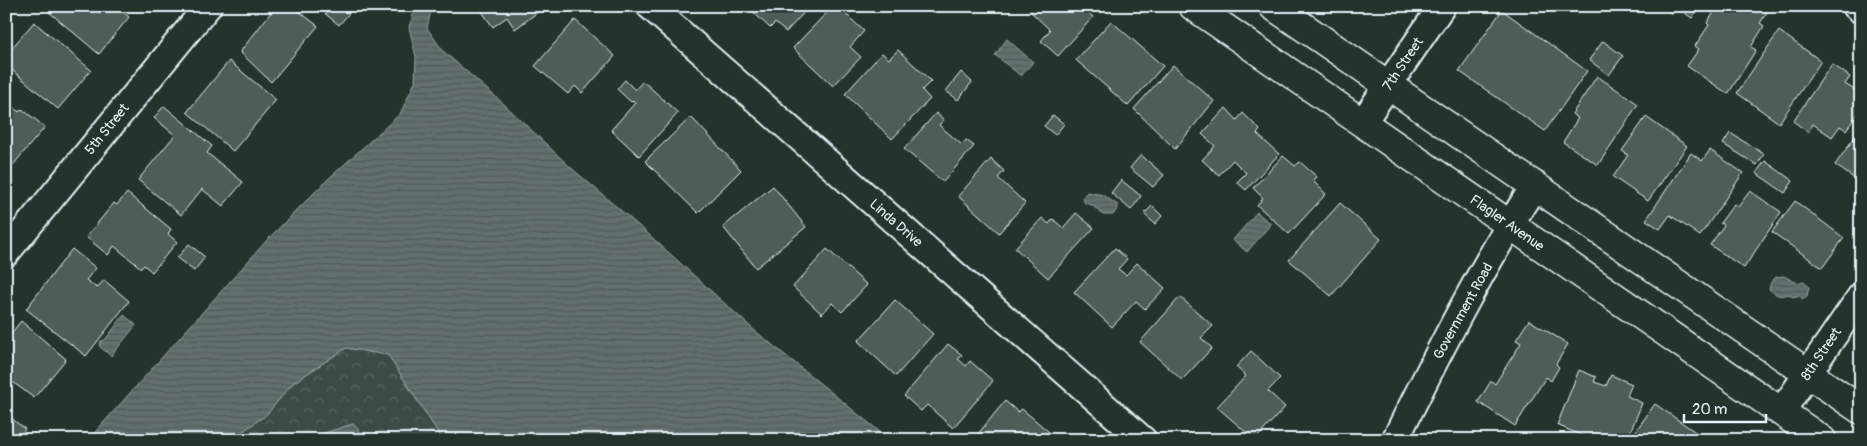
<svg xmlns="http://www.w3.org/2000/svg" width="1867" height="446" font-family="Pangolin,sans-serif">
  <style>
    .forest { fill: url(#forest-crowns); stroke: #939ea0 }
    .water { fill: url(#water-rules); stroke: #98a3a5 }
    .building { fill: #505c59; stroke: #e8f1f8 }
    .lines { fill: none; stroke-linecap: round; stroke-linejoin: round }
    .street-casing { stroke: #e8f1f8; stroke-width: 30 }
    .secondary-casing { stroke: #e8f1f8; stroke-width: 31 }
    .street { stroke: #26332d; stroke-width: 26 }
    .secondary { stroke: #26332d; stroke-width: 28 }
    .labels { text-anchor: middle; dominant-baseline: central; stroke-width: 4; stroke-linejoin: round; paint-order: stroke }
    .street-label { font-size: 14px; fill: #e8f1f8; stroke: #26332d }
  </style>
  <defs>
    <pattern id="forest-crowns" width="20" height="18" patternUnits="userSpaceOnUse" patternTransform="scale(1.25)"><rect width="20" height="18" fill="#3e4b47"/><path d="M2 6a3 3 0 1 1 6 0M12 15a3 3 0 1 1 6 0" fill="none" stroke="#5a6562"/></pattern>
    <pattern id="water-rules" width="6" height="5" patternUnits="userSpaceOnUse" patternTransform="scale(1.25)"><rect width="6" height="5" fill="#636f6d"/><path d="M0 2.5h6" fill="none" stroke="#535a5a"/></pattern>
  </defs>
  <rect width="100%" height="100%" fill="#26332d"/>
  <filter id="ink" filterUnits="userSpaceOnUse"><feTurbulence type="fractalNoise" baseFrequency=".02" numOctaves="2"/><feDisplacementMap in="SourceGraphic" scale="10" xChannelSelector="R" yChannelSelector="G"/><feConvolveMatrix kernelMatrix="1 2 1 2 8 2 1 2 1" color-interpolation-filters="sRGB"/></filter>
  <g filter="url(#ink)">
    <path class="forest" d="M346,348l42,7 55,85h-75l-15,-16 -50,16h-73l36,-25 27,-32z"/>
    <path class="water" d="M416,6h18l-3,5 -4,17 16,23 62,54 64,61 77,66 108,98 136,110h-447l-55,-85 -42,-7 -53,35 -27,32 -36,25h-142l181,-202 56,-56 75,-68 15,-32 1,-25 -7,-30z
      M1007,39l26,23 -12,14 -26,-21z
      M1087,192l16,3 16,11 -6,9h-10l-11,-10 -7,-2 -3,-5z
      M1257,212l14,12 -24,28 -14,-12z
      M1784,276l15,8 5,-3 5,6 -2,9 -5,3 -2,-4 -7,2 -5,-3c-8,4 -13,0 -19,-5l2,-7 5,-5z
      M124,315l12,10 -25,31 -12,-10 2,-5 4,-1z
      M353,424l15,16h-65z"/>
    <path class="building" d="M42,6h74l13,11 -30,37z
      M276,6h16l26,20 -47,56 -31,-30z
      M316,6h39l-16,19z
      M478,6h62l2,3 -27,20 -8,-12 -14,10z
      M756,6h54l-24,26 -11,-9 -5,5 -16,-15 4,-5z
      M833,6h4l27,25 -14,16 11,10 -28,29 -40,-38z
      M1032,6h49l12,11 -35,39 -17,-15 9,-11 -21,-20z
      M1661,6h39l-8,12 -16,-11 -4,7z
      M1718,6h41l8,6 -7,11 4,3 -13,21 5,3 -28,44 -41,-28 12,-17 -4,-3 14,-21 -2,-2z
      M1502,10l85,61 -42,60 -86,-60z
      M575,20l40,36 -33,37 -7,-7 -7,8 -33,-28z
      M1111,21l52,45 -35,40 -52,-46z
      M34,22l57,48 -33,39 -52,-44v-10z
      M1779,31l42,30 -42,62 -42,-30z
      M1603,41l20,15 -14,19 -20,-15z
      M898,50l33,31 -9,9 8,9 -38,40 -47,-45 37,-41 7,6z
      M229,61l47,39 -43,51 -46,-39z
      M1832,64l18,13 -5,7 16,10v15l-15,21 -6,-4 -8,11 -19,-13 -5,8 -15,-11z
      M1173,65l41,36 -39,48 -41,-40z
      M961,72l11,10 -14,18 -12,-9z
      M1597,76l41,28 -40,61 -35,-23 15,-24 -6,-4z
      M625,80l10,10 8,-9 35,32 -39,43 -28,-26 24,-27 -2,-3 -2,2 -14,-13z
      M6,101l13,11 3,-3 23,18 -32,38 -7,-6z
      M164,106l48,40 -5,7 36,29 -20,24 -21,-17 -21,26 -43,-35 37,-45 -21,-17z
      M1226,108l11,12 6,-7 17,17 -3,4 22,20 -33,36 -9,-8 9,-9 -13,-13 -14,15 -17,-15 13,-14 -13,-12z
      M936,113l8,7 -5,5 23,20 4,-5 8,6 -31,36 -39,-33z
      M1053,115l11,9 -9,11 -11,-9z
      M691,117l50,53 -43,43 -53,-52z
      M1646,117l41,29 -39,55 -35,-24 15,-22 -6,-4z
      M1861,128v55l-26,-18z
      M1730,133l34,21 -7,11 -34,-21z
      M1710,150l33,23 -43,63 -30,-21 -10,14 -14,-9 45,-67 11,8z
      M1141,155l23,20 -11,12 -23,-19z
      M1283,156l12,10 5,-4 17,15 -4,4 13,13 -37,40 -32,-29 6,-7 -10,-10z
      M991,159l13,12 -6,7 27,25 -26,30 -41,-37z
      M1765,161l28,20 -8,12 -29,-20z
      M1121,180l20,16 -10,14 -20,-17z
      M773,186l33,41 -50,41 -33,-41z
      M1750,191l31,21 -37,56 -34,-23 14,-20 -4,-2 14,-19 4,3z
      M127,193l44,36 -3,5 9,8 -25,30 -8,-7 -3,3 -27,-22 -6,9 -22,-18 28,-34 3,2z
      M1795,201l49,37 -22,30 -50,-36z
      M1340,203l41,36 -50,57 -42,-36z
      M1152,206l10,10 -7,8 -11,-10z
      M1076,213l18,15 -46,50 -33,-30 27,-30 7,6 4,-5 10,9z
      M189,244l16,13 -11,14 -17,-13z
      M1115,248l12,11 -9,10 8,6 11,-12 28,25 -20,21 -9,-8 -24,26 -38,-35z
      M72,249l24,19 -10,12 11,8 7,-8 25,21 -43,55 -60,-47z
      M827,249l40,36 -25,27 -10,-9 -10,11 -29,-27z
      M1180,297l33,29 -12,12 11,10 -30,32 -42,-38z
      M895,300l38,34 -37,42 -38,-35z
      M1529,320l39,24 -12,20 3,3 -8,14 -5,-4 -31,49 -37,-24 13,-21 4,3 26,-41 -5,-3z
      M21,321l45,38 -32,39 -28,-21v-45l4,3z
      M948,344l14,11 -4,4 8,7 4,-5 23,20 -40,47 -26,-23 -6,6 -17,-15z
      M1251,351l29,27 -12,13 17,16 -30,33 -38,-33 29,-31 -10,-9z
      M1579,370l17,7 -2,5 12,4 5,-11 21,9 -5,12 15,7 -15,37h-35l-35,-15z
      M1005,401l13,11 4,-3 27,23 -2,3 6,5h-80z
      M1655,404l52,36 -77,-1z
      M6,414l19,15 -9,11h-10z"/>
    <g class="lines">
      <defs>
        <path id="street" d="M650,6l493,434
          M1856,6l5,4
          M1363,122l79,-116
          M6,253l202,-247
          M1781,412l80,-116
          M1395,440c43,-87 87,-174 140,-255"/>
        <path id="secondary" d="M1193,6l629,434
          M1273,6l588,404"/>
      </defs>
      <use href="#street" class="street-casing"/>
      <use href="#secondary" class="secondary-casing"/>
      <use href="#street" class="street"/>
      <use href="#secondary" class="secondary"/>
    </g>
  </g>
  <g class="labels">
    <g class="street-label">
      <text transform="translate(1403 64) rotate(-56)">7th Street</text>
      <text transform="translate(107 129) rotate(-51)">5th Street</text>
      <text transform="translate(896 223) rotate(41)">Linda Drive</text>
      <text transform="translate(1507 223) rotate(35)">Flagler Avenue</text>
      <text transform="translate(1463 311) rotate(-61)">Government Road</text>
      <text transform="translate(1821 354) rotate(-56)">8th Street</text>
    </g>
  </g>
  <rect width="1867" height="446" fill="none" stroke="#26332d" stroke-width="25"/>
  <rect x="12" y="12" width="1842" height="421" fill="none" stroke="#e8f1f8" stroke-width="2" filter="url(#ink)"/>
  <path d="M1684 414v8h82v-8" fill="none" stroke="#e8f1f8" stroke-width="2.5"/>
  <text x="1692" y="414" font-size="15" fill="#e8f1f8" stroke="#26332d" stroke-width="4" paint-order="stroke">20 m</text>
</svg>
